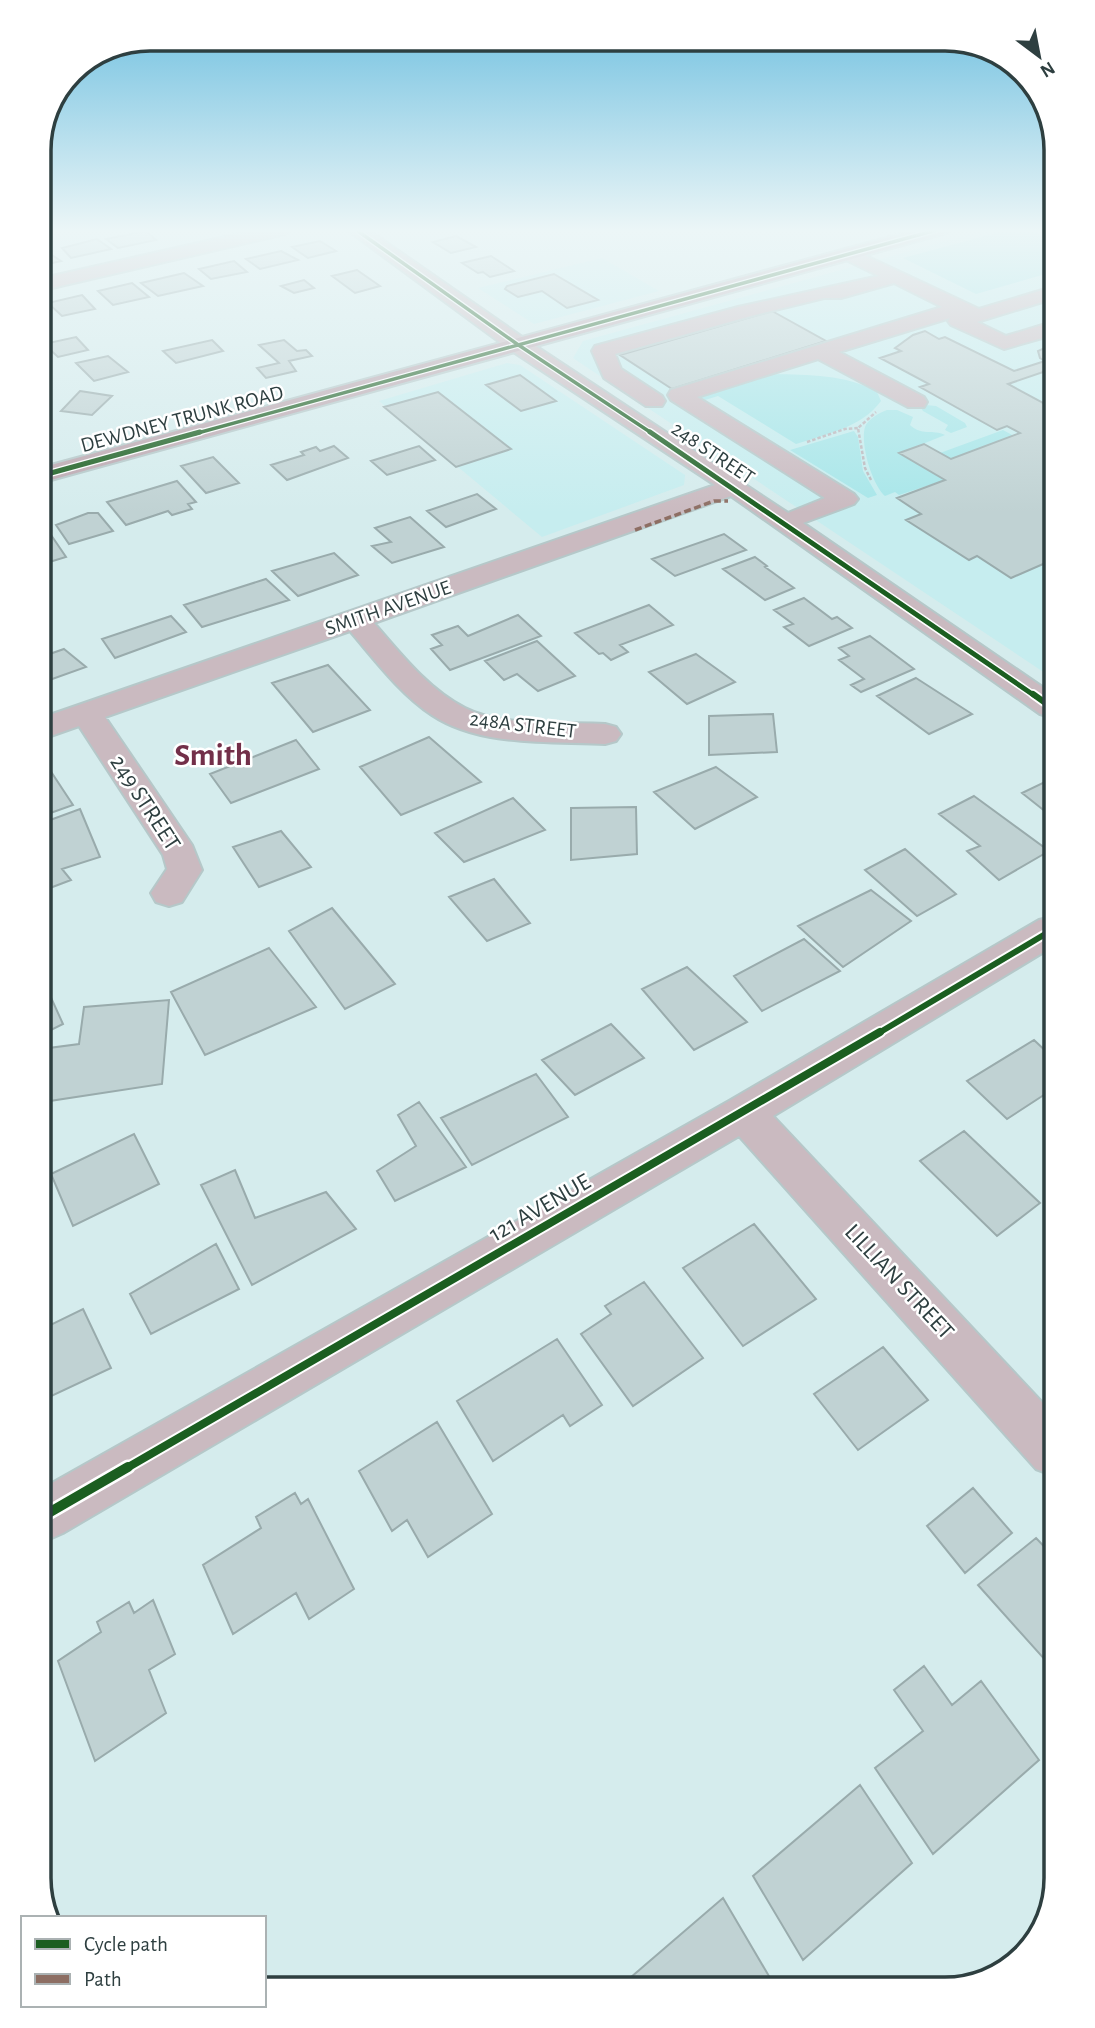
<svg xmlns="http://www.w3.org/2000/svg" width="1095" height="2028" font-family="'Alegreya Sans',sans-serif">
  <style>
    .built { fill: #c6edef }
    .green { fill: #a7e6e9 }
    .building { fill: #c0d2d3; stroke: #99abac; stroke-width: 2 }
    .lines { fill: none; stroke-linecap: round; stroke-linejoin: round }
    .minor-casing { stroke: #b5c8c9; stroke-width: 4 }
    .major-casing { stroke: #b5c8c9; stroke-width: 4 }
    .path { stroke: #bdb8bd; stroke-width: 2.5; stroke-dasharray: 3.5 2; stroke-linecap: butt }
    .minor { fill: #cabac0; fill-rule: evenodd }
    .major { fill: #bca6af; fill-rule: evenodd }
    .quiet { stroke: #8d6e63; stroke-width: 3.5; stroke-dasharray: 7 3.5; stroke-linecap: butt }
    .cycleway-far4-casing { stroke: #fff; stroke-width: 6 }
    .cycleway-far3-casing { stroke: #fff; stroke-width: 8 }
    .cycleway-far2-casing { stroke: #fff; stroke-width: 10 }
    .cycleway-far1-casing { stroke: #fff; stroke-width: 12 }
    .cycleway-casing { stroke: #fff; stroke-width: 15 }
    .cycleway-far4 { stroke: #1b5e20; stroke-width: 3.5 }
    .cycleway-far3 { stroke: #1b5e20; stroke-width: 5 }
    .cycleway-far2 { stroke: #1b5e20; stroke-width: 6 }
    .cycleway-far1 { stroke: #1b5e20; stroke-width: 8 }
    .cycleway { stroke: #1b5e20; stroke-width: 10 }
    .labels { text-anchor: middle; dominant-baseline: central; stroke-width: 5; stroke-linejoin: round; paint-order: stroke }
    .far-street-label { font-size: 21px; fill: #2e3f40; stroke: #fff }
    .street-label { font-size: 24px; fill: #2e3f40; stroke: #fff }
    .district-label { font-size: 32px; font-weight: bold; fill: #722f49; stroke: #fff }
    .rim { fill: none; stroke: #2e3f40; stroke-width: 3.5 }
  </style>
  <rect width="100%" height="100%" fill="#d5eced"/>
  <path class="built" d="M990,229h48l10,4 3,444 -478,-319 10,-17z
    M602,258l57,33 -125,33 -56,-36z
    M507,363l13,2 165,110 -1,10 -142,52 -163,-136z"/>
  <path class="green" d="M1011,229h17l20,9 1,35 -73,21 -73,-36z
    M773,374c35,1 73,0 104,18l4,9c-20,27 -55,33 -85,43l-78,-48 -13,4 -4,-3z
    M925,405l11,1 29,17 2,4 -16,6 -6,-3 3,-5 -25,-14 -2,-3z
    M887,410h10l16,7 -3,8c11,11 23,4 35,10l-45,18 45,27 -46,15 -4,-3 -10,4c-13,-12 -25,-52 -20,-69 3,-8 14,-14 22,-17z
    M1003,430l11,6 -63,23 -11,-6z
    M854,431l4,6 5,34 14,24 -9,3 -78,-48z"/>
  <path class="building" d="M146,231l10,9 -38,8 -12,-9z
    M456,236l20,11 -25,6 -18,-11z
    M97,239l14,10 -40,9 -9,-10z
    M320,241l16,10 -28,7 -16,-11z
    M44,250l17,11 -22,5v-15z
    M281,251l17,9 -38,9 -14,-10z
    M491,256l23,15 -24,6 -7,-5 -5,1 -16,-10z
    M234,261l13,11 -36,7 -12,-10z
    M357,270l23,16 -25,7 -23,-17z
    M184,273l19,13 -45,10 -17,-13z
    M554,274l44,26 -31,8 -25,-17 -24,6 -13,-8 2,-3z
    M304,280l10,8 -20,5 -13,-7z
    M132,283l17,14 -36,8 -15,-14z
    M82,295l13,14 -33,7 -14,-13z
    M772,311l54,30 -154,48 -52,-34z
    M925,331l14,8 6,-2 69,34 31,-10 -5,-3 -2,-7 11,-5v24l-41,14 41,22 1,155 -39,17 -34,-22 -8,4 -63,-40 15,-6 -24,-16 48,-18 -46,-27 25,-9 27,15 69,-26 -13,-7 -10,4 -77,-43 9,-3 -49,-26 21,-7 -6,-3 18,-13z
    M76,337l12,13 -30,7 -14,-13z
    M212,340l11,11 -47,12 -13,-12z
    M284,340l13,11 9,-1 6,6 -23,5 7,10 -30,7 -9,-10 22,-5 -20,-18z
    M108,356l20,16 -34,9 -18,-18z
    M520,375l36,26 -35,10 -35,-26z
    M80,391l32,5 -20,19 -31,-4z
    M438,392l73,57 -55,18 -72,-60z
    M334,446l14,12 -61,22 -16,-15 33,-10 -3,-3 15,-5 4,4z
    M419,446l16,14 -48,15 -16,-14z
    M213,457l26,26 -33,10 -25,-27z
    M177,481l19,21 -8,2 4,5 -20,6 -4,-4 -42,14 -19,-23z
    M477,494l19,15 -50,18 -19,-16z
    M88,513h10l15,18 -44,13 -13,-19z
    M410,517l34,30 -52,16 -20,-17 19,-4 -16,-14z
    M47,529l19,28 -20,6 -5,-8v-24z
    M724,534l22,16 -71,26 -23,-17z
    M334,553l24,22 -60,21 -26,-25z
    M755,557l12,9 -2,1 29,21 -29,12 -42,-31z
    M266,579l23,21 -87,27 -18,-22z
    M804,598l28,21 5,-2 15,11 -43,18 -25,-19 9,-3 -19,-14z
    M649,605l24,20 -53,20 8,7 -17,8 -8,-7 -4,1 -24,-21z
    M518,615l23,21 -91,34 -19,-21 11,-4 -10,-10 26,-9 10,10z
    M171,616l15,16 -71,26 -13,-19z
    M870,636l44,33 -53,23 -10,-7 13,-6 -25,-19 10,-4 -10,-8z
    M537,641l38,35 -37,15 -21,-17 -13,6 -19,-19z
    M64,649l22,18 -45,16v-26z
    M696,654l39,28 -48,22 -38,-32z
    M328,665l42,45 -57,22 -41,-49z
    M916,678l56,36 -43,20 -52,-38z
    M773,714l4,38 -68,3v-39z
    M429,737l52,45 -80,33 -41,-48z
    M296,740l23,29 -88,34 -21,-29z
    M44,761l29,44 -31,11v-54z
    M716,767l41,30 -62,32 -41,-37z
    M1051,779v37l-29,-23z
    M974,796l75,55 -50,29 -32,-29 13,-5 -41,-32z
    M513,798l32,32 -81,32 -29,-29z
    M636,807l1,47 -66,6v-52z
    M80,809l20,48 -38,12 9,11 -29,11v-68z
    M281,831l30,36 -52,20 -26,-40z
    M905,849l51,45 -39,22 -52,-46z
    M494,879l36,44 -43,18 -38,-44z
    M871,890l40,31 -68,46 -45,-41z
    M332,908l63,76 -50,25 -56,-78z
    M804,939l36,32 -78,40 -28,-35z
    M269,948l47,59 -111,48 -34,-63z
    M687,967l60,55 -53,28 -52,-61z
    M43,980l20,44 -20,10z
    M169,1000l-7,84 -119,18v-26l6,-28 30,-4 5,-37z
    M611,1024l33,34 -69,37 -33,-35z
    M1034,1040l18,17 1,32 -46,30 -40,-38z
    M536,1074l32,43 -96,48 -31,-47z
    M419,1102l47,65 -71,34 -18,-30 39,-25 -18,-31z
    M964,1131l76,72 -43,33 -77,-75z
    M134,1134l25,50 -86,42 -22,-52z
    M235,1170l20,48 71,-26 30,37 -104,56 -51,-100z
    M754,1224l62,75 -73,47 -60,-78z
    M216,1244l23,45 -88,45 -21,-40z
    M644,1282l59,76 -70,48 -52,-72 30,-20 -6,-8z
    M83,1309l28,59 -66,31 -1,-71z
    M557,1339l45,66 -32,21 -7,-11 -70,46 -36,-60z
    M883,1347l45,53 -70,50 -44,-56z
    M437,1422l55,92 -64,43 -21,-37 -15,11 -33,-60z
    M973,1488l39,45 -47,40 -38,-47z
    M295,1493l6,11 7,-5 46,90 -45,30 -13,-26 -63,41 -30,-69 58,-37 -5,-11z
    M1036,1538l19,20v113l-77,-86z
    M153,1600l22,54 -26,16 17,43 -71,48 -37,-100 43,-29 -4,-10 32,-20 5,11z
    M924,1666l28,39 29,-24 58,79 -106,94 -58,-86 48,-37 -29,-41z
    M860,1785l52,78 -109,97 -50,-84z
    M723,1898l50,85 -150,1z"/>
  <g class="lines">
    <defs>
      <path id="minor" d="M260,229h34l-9,5 -246,57v-12z
        M346,229h21l158,110 263,174 37,-15 -154,-98 -3,-5 3,-5 271,-83 -48,-24 -53,15h-17l-73,18 -136,38 6,15 41,27 3,5 -3,5h-16l-42,-28 -12,-27 3,-5 143,-39 141,-31 -37,-18 -2,-4 2,-4 7,-2 130,61 70,-21v12l-72,22 29,14 43,-13v13l-45,13 -53,-24 -3,-4 2,-3 -111,34 85,45 3,5 -3,5h-16l-90,-48 -121,38 157,97 4,5 -4,5 -51,19 248,170v24l-11,-3 -309,-218 -357,127c26,30 54,66 91,85 37,19 98,14 140,16l11,3 5,7 -5,7 -11,3c-55,-3 -125,3 -173,-29 -32,-21 -57,-55 -82,-84l-245,86 87,128 10,25 -20,32 -13,4 -13,-4 -5,-9 16,-24 -4,-14 -84,-129 -37,13 -1,-21 674,-233 -206,-136z
        M1052,917v30l-279,169 281,299 1,61 -19,-7 -297,-333 -676,397 -18,8v-54l684,-386 310,-181z"/>
      <path id="major" d="M919,229h30l-3,4 -906,250v-15z"/>
    </defs>
    <use href="#minor" class="minor-casing"/>
    <use href="#major" class="major-casing"/>
    <path class="path" d="M807,442l38,-13 13,-1
      M871,480l-6,-12 -7,-40 18,-16"/>
    <use href="#minor" class="minor"/>
    <use href="#major" class="major"/>
    <path class="quiet" d="M635,530l79,-29h14"/>
    <defs>
      <path id="cycleway-far4" d="M355,229l162,115 136,90
        M194,434l746,-205"/>
      <path id="cycleway-far3" d="M650,432l385,264
        M40,476l160,-44"/>
      <path id="cycleway-far2" d="M1033,694l18,13
        M877,1034l175,-104"/>
      <path id="cycleway-far1" d="M125,1469l755,-437"/>
      <path id="cycleway" d="M45,1515l83,-48"/>
    </defs>
    <use href="#cycleway-far4" class="cycleway-far4-casing"/>
    <use href="#cycleway-far3" class="cycleway-far3-casing"/>
    <use href="#cycleway-far2" class="cycleway-far2-casing"/>
    <use href="#cycleway-far1" class="cycleway-far1-casing"/>
    <use href="#cycleway" class="cycleway-casing"/>
    <use href="#cycleway-far4" class="cycleway-far4"/>
    <use href="#cycleway-far3" class="cycleway-far3"/>
    <use href="#cycleway-far2" class="cycleway-far2"/>
    <use href="#cycleway-far1" class="cycleway-far1"/>
    <use href="#cycleway" class="cycleway"/>
  </g>
  <linearGradient id="sky" x2="0" y2="1"><stop stop-color="#6bbedf"/><stop offset="0.45" stop-color="#ecf6f7"/><stop offset="1" stop-color="#ecf6f7" stop-opacity="0"/></linearGradient>
  <rect width="1095" height="513" fill="url(#sky)"/>
  <g class="labels">
    <g class="far-street-label">
      <text transform="translate(182 419) rotate(-15)">DEWDNEY TRUNK ROAD</text>
      <text transform="translate(713 453) rotate(34)">248 STREET</text>
      <text transform="translate(388 608) rotate(-19)">SMITH AVENUE</text>
      <text transform="translate(523 725) rotate(7)">248A STREET</text>
    </g>
    <g class="street-label">
      <text transform="translate(145 803) rotate(57)">249 STREET</text>
      <text transform="translate(540 1208) rotate(-30)">121 AVENUE</text>
      <text transform="translate(899 1282) rotate(47)">LILLIAN STREET</text>
    </g>
    <g class="district-label">
      <text x="213" y="755">Smith</text>
    </g>
  </g>
  <path d="M0 0H1095V2028H0ZM150 51H945A99 99 0 0 1 1044 150V1878A99 99 0 0 1 945 1977H150A99 99 0 0 1 51 1878V150A99 99 0 0 1 150 51Z" fill="#fff" fill-rule="evenodd"/>
  <path class="rim" d="M150 51H945A99 99 0 0 1 1044 150V1878A99 99 0 0 1 945 1977H150A99 99 0 0 1 51 1878V150A99 99 0 0 1 150 51Z"/>
  <rect x="21" y="1916" width="245" height="91" fill="#ffffff" stroke="#abb2b3" stroke-width="2"/>
  <rect x="35" y="1939" width="35" height="10" fill="#1b5e20" stroke="#abb2b3" stroke-width="2"/>
  <text x="84" y="1951" font-size="21" fill="#2e3f40">Cycle path</text>
  <rect x="35" y="1974" width="35" height="10" fill="#8d6e63" stroke="#abb2b3" stroke-width="2"/>
  <text x="84" y="1986" font-size="21" fill="#2e3f40">Path</text>
  <g transform="translate(1039 56) rotate(148)" stroke="#ffffff" stroke-width="5" paint-order="stroke">
  <path d="M0-5L12 26L0 18L-12 26Z" fill="#2e3f40"/>
  <text y="-10" font-size="19" font-weight="bold" text-anchor="middle" fill="#2e3f40">N</text>
  </g>
</svg>
